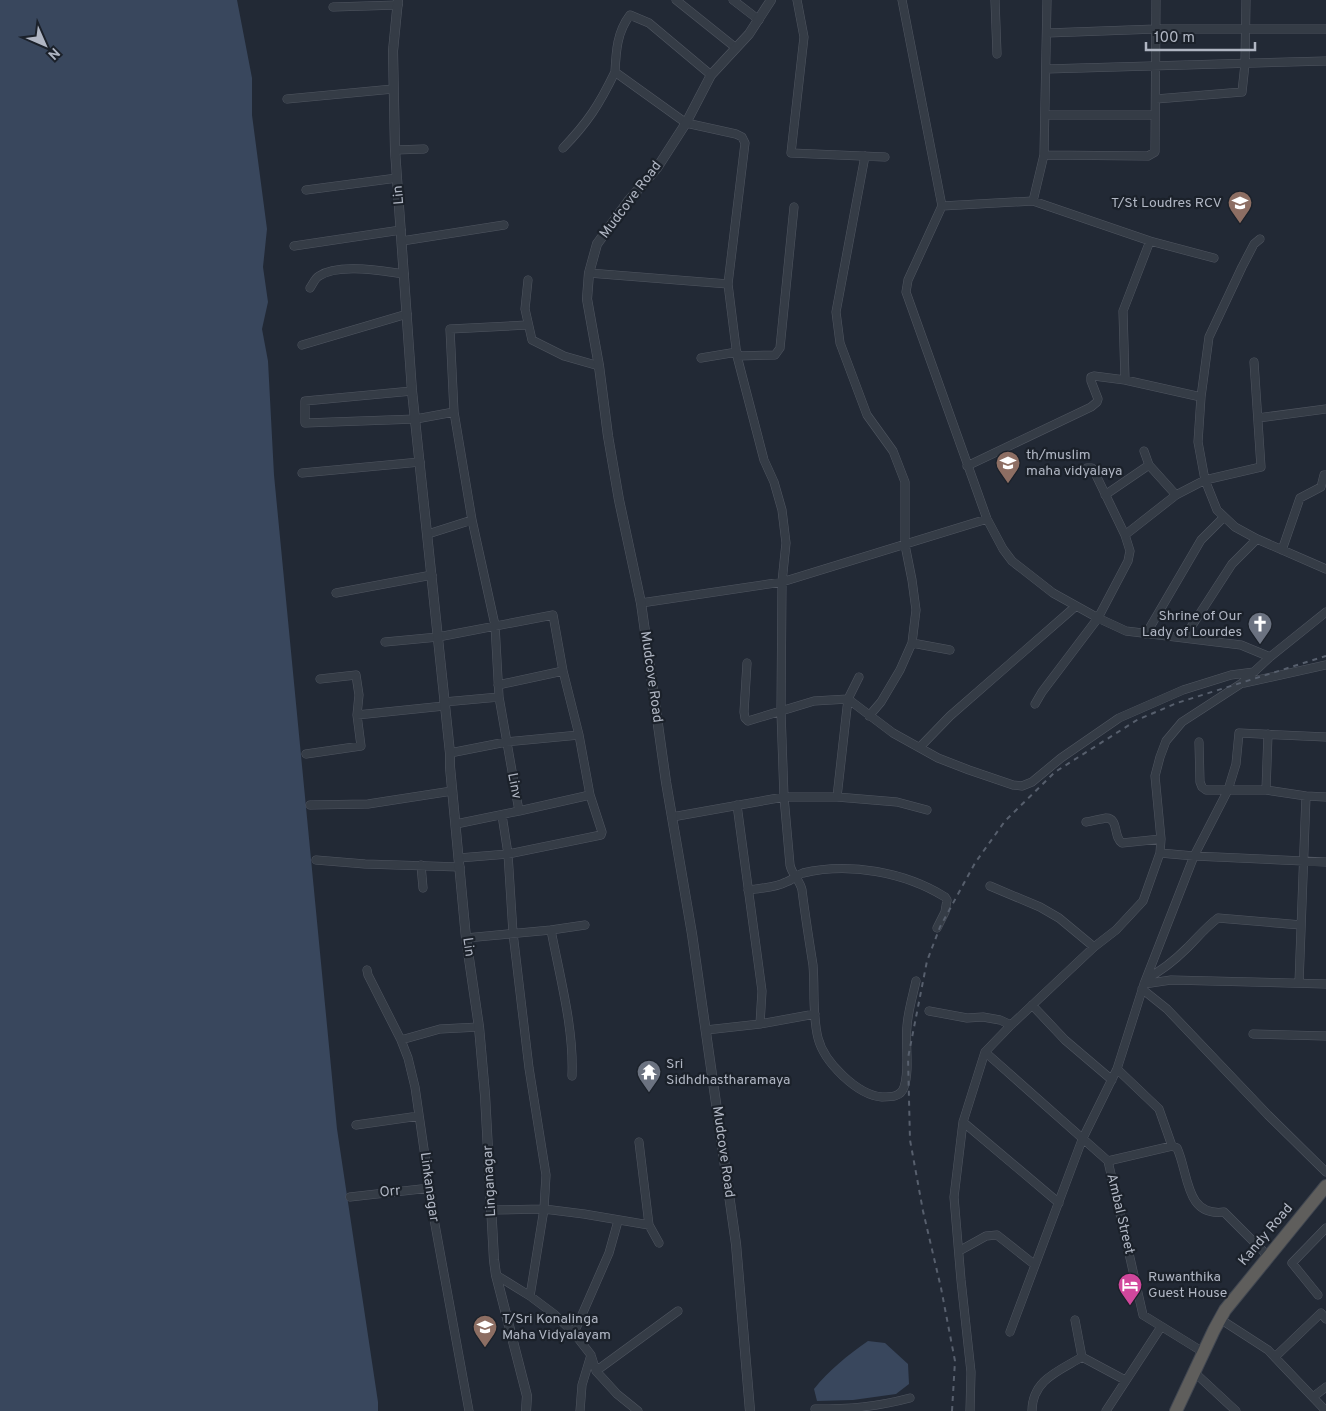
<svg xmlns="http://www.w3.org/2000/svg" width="1326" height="1411" font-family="Overpass,sans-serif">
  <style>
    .water { fill: #39475d }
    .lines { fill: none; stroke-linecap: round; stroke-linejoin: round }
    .minor-casing { stroke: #505661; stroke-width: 9 }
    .tertiary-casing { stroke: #505661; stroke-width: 10 }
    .trunk-casing { stroke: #404651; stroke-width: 14 }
    .minor { stroke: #353c46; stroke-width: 8 }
    .tertiary { stroke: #353c46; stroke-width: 9 }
    .trunk { stroke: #5f5e5c; stroke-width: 12 }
    .rail { stroke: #575f6d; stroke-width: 2; stroke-dasharray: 5 5; stroke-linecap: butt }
    .labels { text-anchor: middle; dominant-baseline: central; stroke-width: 4.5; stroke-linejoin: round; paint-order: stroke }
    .street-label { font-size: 14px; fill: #b0b6c3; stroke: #1b212a }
    .poi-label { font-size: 14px; fill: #b0b6c3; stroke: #1b212a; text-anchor: start }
  </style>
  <rect width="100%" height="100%" fill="#222935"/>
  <path class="water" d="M0,0h237l15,78v37l15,114 -4,38 5,35 -6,27 6,32 6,114 63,654 41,273v9h-378z
    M868,1341l17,2 23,21 1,20 -13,10 -43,6 -36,1 -3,-12c15,-19 34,-34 54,-48z"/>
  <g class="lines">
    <defs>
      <path id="minor" d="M676,0l60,48
        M733,0l26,20
        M797,0l7,37 -13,116 94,4
        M902,0l40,206 -34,74 -2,12 81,227 16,30 9,12 41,32 45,25 28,13 115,14 29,12
        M995,0l2,54
        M333,7l65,-2
        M1047,33l109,-4h170
        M1046,69l280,-8
        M615,72c1,-21 2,-40 15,-57l19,8 62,52
        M287,99l106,-10
        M1156,99l86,-7 3,-28 1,-64
        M1045,115h110
        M563,148c25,-26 36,-43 52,-76l71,51 50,11 6,3 3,6 -17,141 9,72 27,104 10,22 8,28 4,33 -4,39 -1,130 3,85 6,68c2,10 10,15 12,25 3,25 7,50 11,75 2,24 -1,49 5,73 6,24 39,57 64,59 9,0 19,0 22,-10 6,-16 1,-44 3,-61 1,-15 6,-31 9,-45
        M395,150l29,-1
        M1044,155l104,1 7,-4 1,-152
        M865,156l-29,156 4,31 27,72 26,36 12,31v63l7,35 4,30 -4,33 -12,27 -19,32 -12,14
        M306,190l91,-12
        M1033,201l11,-46 3,-155
        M942,206l91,-5 117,40 64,17
        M1260,239l-6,5 -12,23 -33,70 -8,60 -3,45 7,38 12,30 18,17 22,12 69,30
        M402,241l102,-16
        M294,246l107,-16
        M589,273l139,11
        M528,280l-3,29 7,31 32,16 35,10
        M310,288c3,-4 5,-10 9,-12 20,-13 62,-5 85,-2
        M302,345l105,-31
        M737,356l38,-1 5,-7 14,-141
        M701,358l36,-6
        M1125,380l-2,-69 27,-70
        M412,391l-107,10v22l111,-4 38,-7
        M1258,418l68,-9
        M1144,451l5,14 27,30
        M967,466l124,-59 6,-5 1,-3 -7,-18v-4l3,-1 31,4 76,17
        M302,473l118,-11
        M1105,495l44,-30
        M472,520l-18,-108 -4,-83 77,-4
        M428,534l44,-14 23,105 4,72 20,114 -63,13
        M1125,535l51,-40 29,-15 56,-13 -7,-105
        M1282,550l18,-52 21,-11 3,-12h2
        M336,593l96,-18
        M641,603l141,-21 205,-63
        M1146,634l55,-94 23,-23
        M1184,638l48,-74 25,-25
        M385,642l53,-5 115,-22 10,56 16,64 -73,7 -56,11
        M912,643l38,7
        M747,663l-3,49 1,6 3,3 66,-20 34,-2 45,34 45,25 31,12 44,15 9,1 10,-4 29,-24 58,-40 64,-28 48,-15 23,-3
        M320,679l36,-4 3,20 -2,20 87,-9
        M1244,683l82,-18
        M498,685l65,-14
        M444,702l55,-5
        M1035,704l7,-12 56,-74 30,-57 2,-10 -5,-16 -31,-64 -2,-3h-5
        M1199,742l1,40 2,5 4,3h60l40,6 20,1
        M920,747l30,-31 126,-110
        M306,754l55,-8 -4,-31
        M1266,790l2,-56
        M837,797l11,-98 11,-22
        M310,805l58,-1 84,-13
        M737,805l25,186 -2,33
        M519,811l71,-16 -11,-60
        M502,815l6,39 93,-19 1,-3 -12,-37
        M672,817l112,-20h53l60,5 30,8
        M1086,822c7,-1 14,-3 20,-4 13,0 7,19 16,25l39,-4
        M1160,853l34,3 132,6
        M459,858l49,-4 5,79 16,135 17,107 -2,34 -14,87
        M316,860l49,4 95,3
        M421,865l2,23
        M990,886l50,21 19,11 35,29
        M748,890c12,-2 27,-2 38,-8 7,-2 10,-7 17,-9 46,-11 102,-1 142,24l2,3 -2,12 -8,16
        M551,930l34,-5
        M466,938l85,-8c9,48 23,98 21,146
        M367,970l1,5 33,65 7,18 7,29 19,132 35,192
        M1146,979c15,-8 28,-18 41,-31 10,-10 19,-21 31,-30l83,7
        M1299,983l7,-187
        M1144,984l27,-4 155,4
        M1142,989l25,20 101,106 58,57
        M1032,1005l33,35 47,40
        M929,1011l38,7 16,-1 17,3 11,5
        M706,1030l54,-6 55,-10
        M1253,1034l73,2
        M401,1040l39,-11 39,-2
        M985,1052l123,109 64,-15 5,2c12,26 8,69 47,64l44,44
        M1117,1069l42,40 13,37
        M963,1122l96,81
        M356,1125l63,-9
        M639,1142l10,83 10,18
        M1108,1161l35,154 60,37
        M350,1197l80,-9
        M491,1210l53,-1 40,5 65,11
        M959,1251l27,-15 11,-1 38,30
        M496,1275l34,21 24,18 20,19 17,22 5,16 21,23 21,17
        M1318,1295l-26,-32 34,-35
        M1220,1319l48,31 58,61
        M1075,1320l7,37 43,23
        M1010,1332l72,-192 35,-71 27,-85 50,-128 34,-66 8,-26 3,-31 87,4
        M574,1333l35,-80 9,-32
        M1275,1357l46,-44 5,6
        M596,1371l82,-60
        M1194,1372l42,39
        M1313,1397l13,-10
        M815,1409c35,0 61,-2 95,-11
        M580,1411l2,-26 9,-30
        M970,1411l1,-39 -10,-92 -7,-83 9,-75 22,-70 26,-27 83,-78 22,-17 27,-29 17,-48 1,-14 -6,-63 5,-19 6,-16 16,-19 60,-39 28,-26 56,-45
        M1032,1411c0,-31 27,-40 50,-54
        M1106,1411l55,-84"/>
      <path id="tertiary" d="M398,0l-5,51 2,99 17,241 38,362v14l16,171 13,89 6,68 9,165 2,15 31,121 -1,15
        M750,1411l-14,-167 -44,-310 -26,-152 -25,-179 -22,-103 -11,-64 -9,-70 -12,-67 2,-26 8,-29 32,-44 28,-32 29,-45 25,-48 38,-41 22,-34"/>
      <path id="trunk" d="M1176,1411l38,-81 11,-20 101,-124"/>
    </defs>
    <use href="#minor" class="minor-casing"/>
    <use href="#tertiary" class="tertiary-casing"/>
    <use href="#trunk" class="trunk-casing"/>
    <use href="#minor" class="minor"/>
    <use href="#tertiary" class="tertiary"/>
    <use href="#trunk" class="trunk"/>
    <path class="rail" d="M952,1411l3,-50 -14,-73 -18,-77 -13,-71 -2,-82 19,-97 13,-34 35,-64 30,-42 50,-49 82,-52 40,-17 149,-47"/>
  </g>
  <defs>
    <symbol id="school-pin" viewBox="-11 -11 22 30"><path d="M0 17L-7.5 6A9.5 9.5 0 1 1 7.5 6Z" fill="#8d6e63" stroke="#1b212a"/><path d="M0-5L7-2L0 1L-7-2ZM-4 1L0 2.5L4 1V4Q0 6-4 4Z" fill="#fff"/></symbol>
    <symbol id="church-pin" viewBox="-11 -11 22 30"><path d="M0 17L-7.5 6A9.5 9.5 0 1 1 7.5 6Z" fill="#6b7280" stroke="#1b212a"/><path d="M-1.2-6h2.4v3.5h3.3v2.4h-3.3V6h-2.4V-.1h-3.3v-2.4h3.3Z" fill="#fff"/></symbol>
    <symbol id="temple-pin" viewBox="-11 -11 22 30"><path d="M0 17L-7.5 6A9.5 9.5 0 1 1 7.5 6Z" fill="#6b7280" stroke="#1b212a"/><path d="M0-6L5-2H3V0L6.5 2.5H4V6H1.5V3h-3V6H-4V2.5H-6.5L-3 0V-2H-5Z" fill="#fff"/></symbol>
    <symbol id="hotel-pin" viewBox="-11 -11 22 30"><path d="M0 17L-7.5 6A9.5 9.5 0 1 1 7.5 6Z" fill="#d1479c" stroke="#1b212a"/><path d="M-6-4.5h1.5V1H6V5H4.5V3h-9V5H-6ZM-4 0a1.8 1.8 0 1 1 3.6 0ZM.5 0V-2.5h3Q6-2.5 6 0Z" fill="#fff"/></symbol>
  </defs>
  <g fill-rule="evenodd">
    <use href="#school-pin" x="1226" y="189" width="28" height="38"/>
    <use href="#school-pin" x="994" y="449" width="28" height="38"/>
    <use href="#church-pin" x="1246" y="610" width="28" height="38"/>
    <use href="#temple-pin" x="635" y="1058" width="28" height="38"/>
    <use href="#hotel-pin" x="1116" y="1271" width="28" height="38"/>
    <use href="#school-pin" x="471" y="1313" width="28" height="38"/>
  </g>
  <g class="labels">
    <g class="street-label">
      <text transform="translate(399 195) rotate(-95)">Lin</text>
      <text transform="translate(631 200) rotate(-53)">Mudcove Road</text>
      <text transform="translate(651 677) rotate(82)">Mudcove Road</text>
      <text transform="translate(514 786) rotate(79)">Linv</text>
      <text transform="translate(468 947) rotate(82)">Lin</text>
      <text transform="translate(723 1152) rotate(82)">Mudcove Road</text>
      <text transform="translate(490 1181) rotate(-93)">Linganagar</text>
      <text transform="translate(429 1187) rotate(82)">Linkanagar</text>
      <text transform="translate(390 1192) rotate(-6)">Orr</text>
      <text transform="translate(1120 1214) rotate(77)">Ambal Street</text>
      <text transform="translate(1266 1235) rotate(-50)">Kandy Road</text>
    </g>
    <g class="poi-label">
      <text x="1222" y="203" text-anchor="end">T/St Loudres RCV</text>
      <text x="1026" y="455">th/muslim<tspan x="1026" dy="16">maha vidyalaya</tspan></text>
      <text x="1242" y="616" text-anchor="end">Shrine of Our<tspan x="1242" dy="16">Lady of Lourdes</tspan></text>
      <text x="666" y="1064">Sri<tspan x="666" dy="16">Sidhdhastharamaya</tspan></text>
      <text x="1148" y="1277">Ruwanthika<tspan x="1148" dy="16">Guest House</tspan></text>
      <text x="502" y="1319">T/Sri Konalinga<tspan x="502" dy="16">Maha Vidyalayam</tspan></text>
    </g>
  </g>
  <g transform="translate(45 45) rotate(135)" stroke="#1b212a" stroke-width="4" paint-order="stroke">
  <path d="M0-4L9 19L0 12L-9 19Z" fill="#b0b6c3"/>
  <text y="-8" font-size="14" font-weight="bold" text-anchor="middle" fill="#b0b6c3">N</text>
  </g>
  <path d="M1146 42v8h109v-8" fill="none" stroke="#b0b6c3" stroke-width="2.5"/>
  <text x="1154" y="42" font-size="15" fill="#b0b6c3" stroke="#1b212a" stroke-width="4" paint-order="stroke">100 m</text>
</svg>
